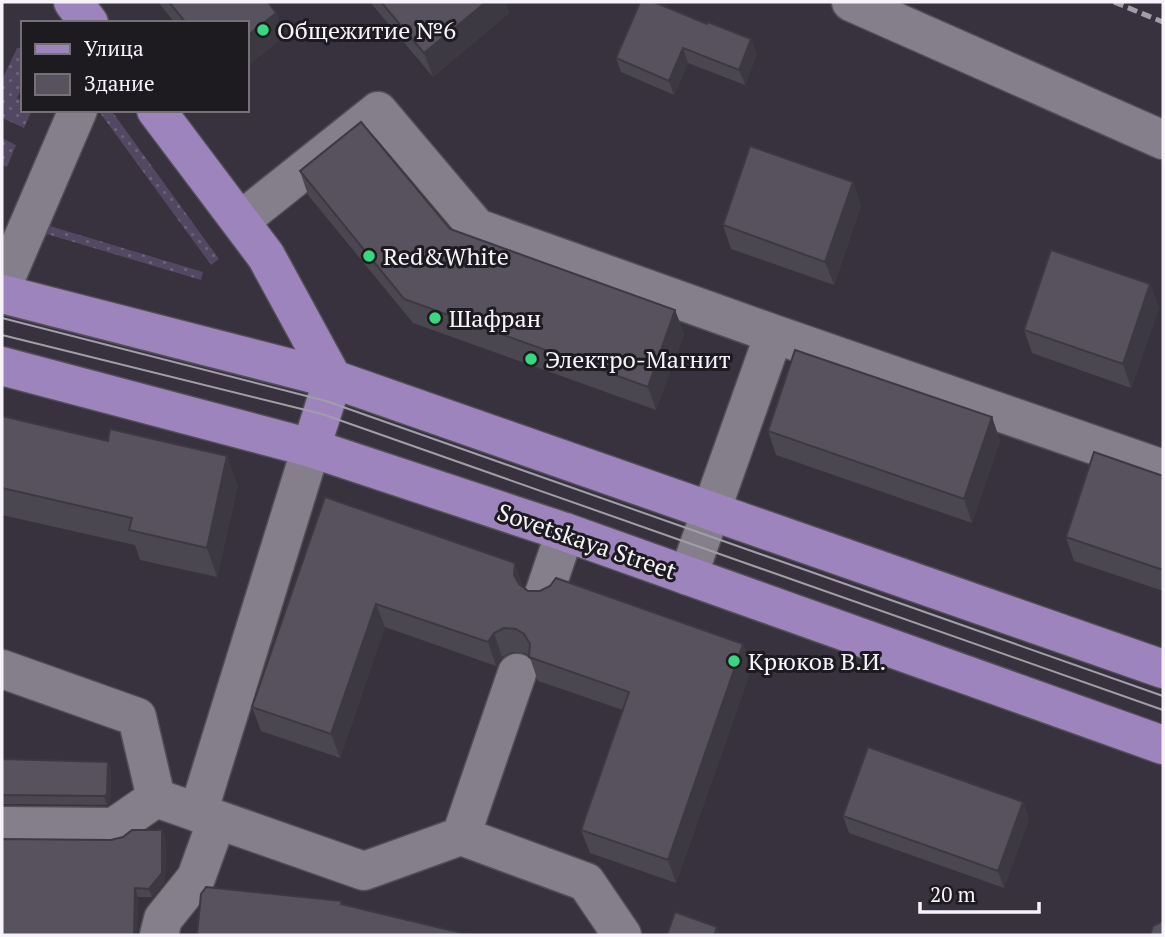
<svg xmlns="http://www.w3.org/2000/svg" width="1165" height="937" font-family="'PT Serif',serif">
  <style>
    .grass { fill: url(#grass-dots) }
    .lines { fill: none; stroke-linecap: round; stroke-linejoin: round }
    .minor-casing { stroke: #524e57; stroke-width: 41 }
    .major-casing { stroke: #524e57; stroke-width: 41 }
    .minor { stroke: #847f8b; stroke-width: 38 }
    .major { stroke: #9d84bc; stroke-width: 38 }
    .tram { stroke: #a29ea7; stroke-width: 2 }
    .rail { stroke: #a29ea7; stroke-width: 5; stroke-dasharray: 10 5; stroke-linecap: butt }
    .wall { fill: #4b4751 }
    .shaded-wall { fill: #3d3942 }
    .building { fill: #57525e; stroke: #3d3942; stroke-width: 2 }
    .poi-dot { fill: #37d880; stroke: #1d1b20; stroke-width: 2.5 }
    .labels { text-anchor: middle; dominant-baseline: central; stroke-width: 6; stroke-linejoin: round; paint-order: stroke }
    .poi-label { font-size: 24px; fill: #f6f3fa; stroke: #1d1b20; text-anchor: start }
    .street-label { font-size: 24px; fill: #f6f3fa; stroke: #1d1b20 }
  </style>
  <defs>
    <pattern id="grass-dots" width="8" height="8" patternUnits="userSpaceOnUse" patternTransform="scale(1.75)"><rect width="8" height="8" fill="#534861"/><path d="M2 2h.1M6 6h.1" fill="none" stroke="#6c6379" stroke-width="1.8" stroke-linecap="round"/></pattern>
  </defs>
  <rect width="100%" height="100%" fill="#37323d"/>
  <path class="grass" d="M17,48h6v38l-6,12 6,3v9h9l-8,18 -22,-10v-38z
    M98,110h13l108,149 -8,6z
    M2,138l14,7 -9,22 -5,-2z
    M43,224l160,48 -2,8 -161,-48z"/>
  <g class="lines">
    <defs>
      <path id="minor" d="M851,2l312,138
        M240,221l138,-110 99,117 297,106 389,135
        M2,287l76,-177
        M688,576l86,-242
        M544,594l21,-62
        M2,669l135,48 19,81 208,73 97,-35 125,46 36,53
        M198,813l113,-365
        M2,826l112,1 42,-29
        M461,836l56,-163
        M159,935l4,-16 33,-41 21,-58"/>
      <path id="major" d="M73,2l16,21
        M156,110l110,146 67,123
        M2,294l331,85 830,290
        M2,366l309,82 254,84 598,213
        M311,448l22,-69"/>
    </defs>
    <use href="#minor" class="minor-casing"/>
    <use href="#major" class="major-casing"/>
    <use href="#minor" class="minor"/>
    <use href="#major" class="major"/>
    <path class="tram" d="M2,318l324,83 837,295
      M2,335l320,79 841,296"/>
    <path class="rail" d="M1114,2l49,20"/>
  </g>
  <path class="wall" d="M158,2h110l8,11 9,23 -38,-13h-72z
    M370,2h135l4,11 -76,64z
    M640,2l117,51 -12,32 -57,-22 -14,32 -53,-23 -5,-14z
    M300,171l150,58 225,81 9,24 -28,76 -243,-87 -105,-128z
    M853,182l8,24 -27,79 -103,-36 -8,-24z
    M1150,284l9,24 -28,80 -99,-35 -8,-23z
    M2,416l236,69 -21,92 -77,-17 -5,-15 -133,-30z
    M992,417l8,24 -28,82 -196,-68 -8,-24z
    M1163,476v115l-89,-30 -8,-24z
    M325,497l198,90 5,4 215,53 9,23 -76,216 -86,-30 -9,-23 42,-120 -85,-29 -9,-26 -4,-2 -13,-1 -10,5 -6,9 -111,-39 -45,131 -79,-27 -9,-24z
    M2,759l106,3 3,9 -1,32 -3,2 -105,-1z
    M1023,802l6,17 -25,69 -155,-55 -6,-17z
    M166,839l-1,43 -13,15h-14l-1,38h-135l109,-95z"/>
  <path class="shaded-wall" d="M486,2h19l4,11 -76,64 -9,-24z
    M276,13l9,23 -38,31v-31z
    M751,39l6,14 -12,32 -6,-15z
    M683,48l5,15 -14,32 -5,-14z
    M853,182l8,24 -27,79 -9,-23z
    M1150,284l9,24 -28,80 -8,-24z
    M675,310l9,24 -28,76 -8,-23z
    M992,417l8,24 -28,82 -8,-24z
    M227,456l11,29 -21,92 -10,-29z
    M515,563l8,24v12l-9,-24z
    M376,604l9,23 -45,131 -9,-24z
    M494,633l8,24 -6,9 -8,-24z
    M743,644l9,23 -76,216 -8,-23z
    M108,762l3,9 -1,32 -3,2 -3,-9z
    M1023,802l6,17 -25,69 -6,-17z
    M162,830l4,9 -1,43 -13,15 -3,-8z
    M135,888l3,9 -1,38h-3z
    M717,927l3,8h-6z"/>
  <path class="building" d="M169,2h99l8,11 -29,23v-13h-61z
    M381,2h105l-62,51z
    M640,2h14l53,22 1,-2 43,17 -12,31 -56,-22 -14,33 -53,-23z
    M361,122l89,107 225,81 -27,77 -244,-88 -104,-128z
    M750,146l103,36 -28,80 -102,-37z
    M1051,250l99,34 -27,80 -99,-34z
    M795,350l197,67 -28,82 -196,-68z
    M2,416l106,25 2,-12 117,27 -20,92 -78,-18 3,-12 -130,-30z
    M1094,452l69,24v94l-97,-33z
    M325,497l190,66 -1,12 5,9 9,7h12l10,-5 6,-8 187,66 -75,216 -87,-30 48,-138 -100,-35 1,-13 -6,-10 -8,-5 -12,-1 -10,5 -6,9 -112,-38 -45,130 -79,-27z
    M868,747l155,55 -25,69 -155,-55z
    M2,759l106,3 -1,32 -3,2 -102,-1z
    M132,830h30v43l-13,16 -14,-1 -1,47h-132v-96l109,1 12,-3z
    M206,887l136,14 -1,3 129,31h-273l4,-41z
    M675,912l42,15 -3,8h-47z
    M1163,919v16h-13l3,-9 8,-4z"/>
  <g class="poi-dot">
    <circle cx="263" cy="30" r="7"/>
    <circle cx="369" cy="256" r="7"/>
    <circle cx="435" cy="318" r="7"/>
    <circle cx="531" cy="359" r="7"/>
    <circle cx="734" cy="661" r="7"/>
  </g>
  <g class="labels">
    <g class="poi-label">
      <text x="277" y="30">Общежитие №6</text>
      <text x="383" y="256">Red&amp;White</text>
      <text x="449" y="318">Шафран</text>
      <text x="545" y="359">Электро-Магнит</text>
      <text x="748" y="661">Крюков В.И.</text>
    </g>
    <g class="street-label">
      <text transform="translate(587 541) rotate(19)">Sovetskaya Street</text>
    </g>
  </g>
  <rect width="1165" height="937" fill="none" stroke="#f6f3fa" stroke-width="7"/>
  <rect x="21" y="21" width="228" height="91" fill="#1d1b20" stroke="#747177" stroke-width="2"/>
  <rect x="35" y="44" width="35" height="10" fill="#9d84bc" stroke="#747177" stroke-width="2"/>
  <text x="84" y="56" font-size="21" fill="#f6f3fa">Улица</text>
  <rect x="35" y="74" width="35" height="21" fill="#57525e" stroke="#747177" stroke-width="2"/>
  <text x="84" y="91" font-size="21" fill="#f6f3fa">Здание</text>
  <path d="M920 902v10h119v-10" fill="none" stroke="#f6f3fa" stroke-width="3.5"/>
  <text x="930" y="902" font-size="21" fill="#f6f3fa" stroke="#1d1b20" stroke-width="5" paint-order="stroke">20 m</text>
</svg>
